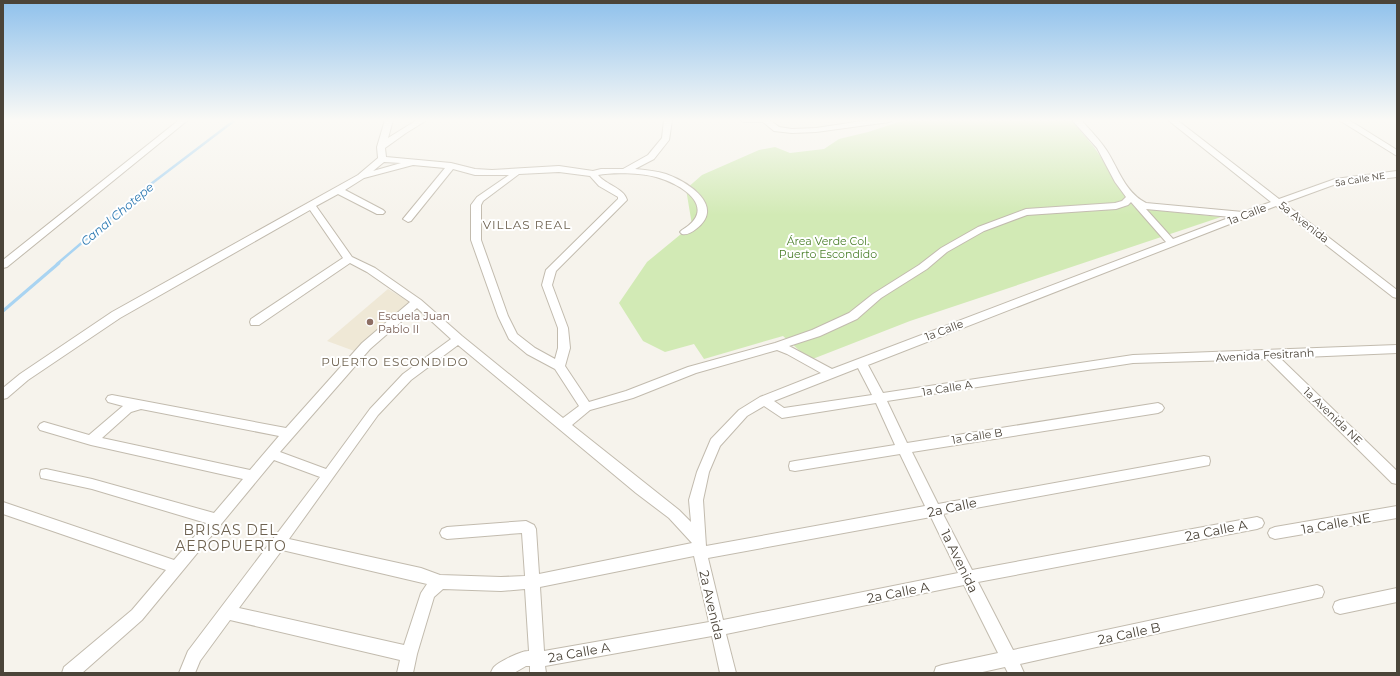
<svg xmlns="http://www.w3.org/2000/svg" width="1400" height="676" font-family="Montserrat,sans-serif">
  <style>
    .education { fill: #efe8d6 }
    .green { fill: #d2eab5 }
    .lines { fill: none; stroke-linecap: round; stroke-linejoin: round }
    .stream-far1 { stroke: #a9d4f2; stroke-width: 2.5 }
    .stream { stroke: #a9d4f2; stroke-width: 3 }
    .minor-casing { stroke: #c2bbae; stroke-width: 2 }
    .minor { fill: #fff; fill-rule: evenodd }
    .education-dot { fill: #8d6e63; stroke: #fff; stroke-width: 1.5 }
    .labels { text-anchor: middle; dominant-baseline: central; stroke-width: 4; stroke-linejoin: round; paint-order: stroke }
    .far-street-label { font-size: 9px; fill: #4b4439; stroke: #fff }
    .street-label { font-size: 11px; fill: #4b4439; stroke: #fff }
    .park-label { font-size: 11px; fill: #4a7f2a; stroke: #fff }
    .education-label { font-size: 11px; fill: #785e54; stroke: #fff; text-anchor: start }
    .water-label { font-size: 12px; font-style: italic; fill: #2e7ab2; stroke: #fff }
    .neighbourhood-label { font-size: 12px; letter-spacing: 1px; fill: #6e6250; stroke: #fff }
    .near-street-label { font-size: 13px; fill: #4b4439; stroke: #fff }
    .near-neighbourhood-label { font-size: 14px; letter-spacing: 1px; fill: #6e6250; stroke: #fff }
  </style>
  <rect width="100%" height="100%" fill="#f6f3ec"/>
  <path class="education" d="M388,289l23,14 -54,49 -30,-11z"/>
  <path class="green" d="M949,120l123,1 22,26 41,61 86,9 -311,104 -100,39 -27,-24 -79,23 -10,-15 -29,8 -22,-11 -24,-38 28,-41 45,-37 -6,-36 16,-14 57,-25 16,-3 15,6 34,-4 15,-10 29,-7 34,-11z"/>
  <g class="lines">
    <path class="stream-far1" d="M57,264l90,-77 88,-67"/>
    <path class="stream" d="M3,311l56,-48"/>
    <defs>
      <path id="minor" d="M179,120h9l-181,147 -4,1v-8z
        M385,120h8l-5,18 29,-18h10l-21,13 -21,15 1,9 65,6 24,6 17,1 67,-4 34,5 8,-2h22l25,-14 14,-17 2,-18h8l-3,20 -15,19 -19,10c11,1 21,2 31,5 22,8 60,32 30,55 -5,4 -9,6 -14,5l-2,-2 2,-2c37,-22 0,-46 -26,-53 -14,-4 -43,-5 -58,-2 8,10 26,13 29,25l-71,71 -4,14 16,43 2,20 -5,18 24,36 37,-11 62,-24 87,-24 37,-13 37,-17 24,-19 46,-29 22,-17 37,-21 48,-18 89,-6 7,-2 4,-4 -11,-15 -18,-34 -25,-28h9c9,10 19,20 26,31 12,19 18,41 39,52l97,9 28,-10 -103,-82h9l102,79 56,-20 62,-8v6l-61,7 -52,19 113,87v8l-4,-1 -117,-91 -408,159 15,28 250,-38 264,-10v8l-117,5 117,113v13l-5,-1 -125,-124 -134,4 -246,38 20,42 251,-40 4,2 2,3 -2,3 -4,2 -246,39 26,52 266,-48 5,1 1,4 -1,4 -5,1 -261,48 29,56 285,-53 5,2 2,4 -2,4 -5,2 -279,53 35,68 304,-65 5,2 2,5 -2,5 -302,67 4,9h-16l-3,-6 -27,6h-44l2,-6 6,-2 56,-12 -34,-68 -238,49 10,39h-16l-8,-37 -167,30 1,7h-16v-7h-4l-12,7h-23c0,-1 2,-5 3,-6 5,-5 28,-17 35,-16l-4,-62 -24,2 -58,-2 -9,8 -17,57 -4,19h-16l3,-13 -170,-40 -30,41 -5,12h-16l9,-22 132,-174 -46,-17 -132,160 -60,53h-20l2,-6 68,-57 34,-40 -163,-56v-12l171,58 32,-37 -114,-34 -46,-10 -5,-1 -1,-4 1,-4 5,-1 46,10 122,34 29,-34 -152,-34 -51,-15 -2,-3 2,-3 4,-2 45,13 34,-29 -15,-4 -2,-3 2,-3 4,-1 174,33 76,-85 48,-41 -43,-30 -17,-9 -91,62h-8l-1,-3 1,-3 92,-61 -33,-48 -190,108 -92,62 -21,18 -4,1v-11l17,-14 92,-62 246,-137 20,-17 -1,-11zM384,162l17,1 -28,8zM413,165l32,3 -42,51 5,3 3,-1 42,-52 22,6h34l-32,22 -6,8v35l27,76 11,23 18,15 28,15 24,37 -16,12 -101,-82 -41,-36 -46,-32 -23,-11 -36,-51 22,-12 39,20h6l2,-2 -2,-2 -38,-20 19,-12zM559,172l31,4 9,10 19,11v2l-72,71 -4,15 16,43v20l-3,11 -20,-11 -18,-14 -9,-18 -27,-76v-35l2,-4 36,-27zM1131,202l35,40 -334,127 -43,-23 31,-10 37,-17 24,-21 46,-29 20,-17 37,-21 43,-16 89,-6 12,-4zM1146,209l85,8 -58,22zM417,308l34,31 -48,35 -33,35 -44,60 -46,-17 90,-103zM458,345l178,148 33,25 23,25 -153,31 -3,-45 -2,-4 -8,-4 -79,6 -5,2 -2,4 2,4 5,2 75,-6 3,43 -24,1 -61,-2 -19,-7 -132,-29 89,-124 33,-35zM777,350l10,4 34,19 -61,24 -21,13 -28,29 -14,33 -8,28 2,22 -12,-12 -107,-85 18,-15 43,-12 63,-25zM858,368l14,27 -88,13 -10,-7zM876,403l19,42 -100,16 -5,1 -1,4 1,4 5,1 105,-17 25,52 -219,40 -3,-46 6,-28 11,-26 27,-30 17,-10 18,12zM141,409l138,27 -29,34 -148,-32 29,-26zM931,517l27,56 -235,47 -15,-62zM282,550l145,34 -6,9 -17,52 -165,-37zM694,556l15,66 -165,29 -4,-64z
        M740,120h30l9,7 13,2 24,-1 53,-8h24l-4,2 -73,10 -24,1 -18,-2 -11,-9h-19z
        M1339,120h10l48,30v6z
        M1397,506v12l-122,21 -5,-2 -2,-4 2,-4 5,-2z
        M1397,588v14l-57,12 -5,-2 -2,-5 2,-5 5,-2z"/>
    </defs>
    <use href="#minor" class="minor-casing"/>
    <use href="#minor" class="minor"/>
  </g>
  <linearGradient id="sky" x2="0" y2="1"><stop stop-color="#8fc1ec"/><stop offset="0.56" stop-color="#fbfaf6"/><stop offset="1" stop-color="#fbfaf6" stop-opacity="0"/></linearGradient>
  <rect width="1400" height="215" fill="url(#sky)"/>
  <circle class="education-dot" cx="370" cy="322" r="4"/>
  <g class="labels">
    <g class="far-street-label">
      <text transform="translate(1360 179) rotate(-9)">5a Calle NE</text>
    </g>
    <g class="street-label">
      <text transform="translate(1247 214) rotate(-21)">1a Calle</text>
      <text transform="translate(1304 222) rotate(38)">5a Avenida</text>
      <text transform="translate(944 330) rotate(-21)">1a Calle</text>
      <text transform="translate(1265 355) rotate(-3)">Avenida Fesitranh</text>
      <text transform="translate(947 388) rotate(-9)">1a Calle A</text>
      <text transform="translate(1333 416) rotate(44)">1a Avenida NE</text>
      <text transform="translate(977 436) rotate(-9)">1a Calle B</text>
    </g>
    <g class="park-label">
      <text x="828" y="241">Área Verde Col.<tspan x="828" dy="13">Puerto Escondido</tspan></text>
    </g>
    <g class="education-label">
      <text x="378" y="316">Escuela Juan<tspan x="378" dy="13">Pablo II</tspan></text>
    </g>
    <g class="water-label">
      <text transform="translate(117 214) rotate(-40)">Canal Chotepe</text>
    </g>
    <g class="neighbourhood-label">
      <text x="527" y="224">VILLAS REAL</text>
      <text x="395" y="361">PUERTO ESCONDIDO</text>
    </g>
    <g class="near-street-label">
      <text transform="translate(952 507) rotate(-12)">2a Calle</text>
      <text transform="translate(1336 523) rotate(-10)">1a Calle NE</text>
      <text transform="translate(1216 530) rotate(-11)">2a Calle A</text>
      <text transform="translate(960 561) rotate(64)">1a Avenida</text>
      <text transform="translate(898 592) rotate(-11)">2a Calle A</text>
      <text transform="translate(712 605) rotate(77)">2a Avenida</text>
      <text transform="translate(1129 633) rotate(-12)">2a Calle B</text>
      <text transform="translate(579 652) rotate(-10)">2a Calle A</text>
    </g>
    <g class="near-neighbourhood-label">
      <text x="231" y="530">BRISAS DEL<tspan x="231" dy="16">AEROPUERTO</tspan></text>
    </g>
  </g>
  <rect width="1400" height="676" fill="none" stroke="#4b4439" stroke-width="8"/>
</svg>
